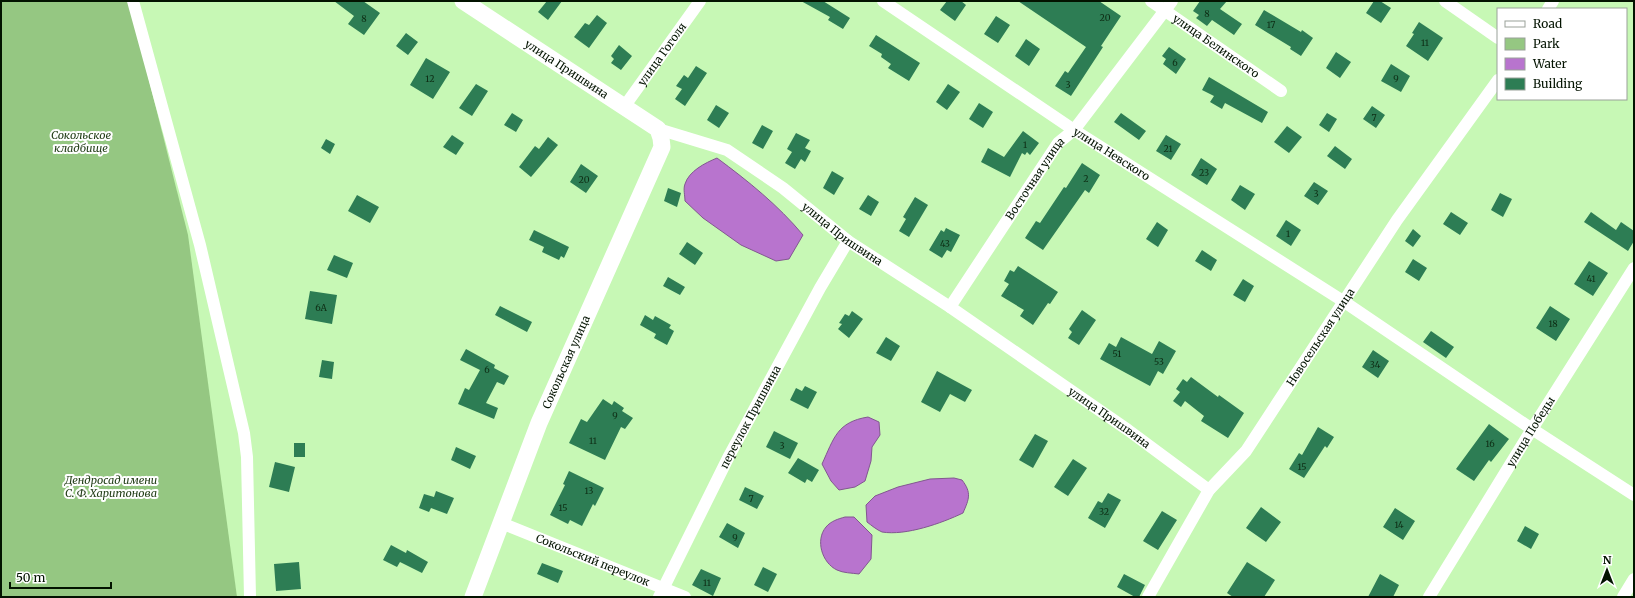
<svg xmlns="http://www.w3.org/2000/svg" width="1635" height="598" font-family="Merriweather,serif">
  <style>
    .green { fill: #95c782 }
    .water { fill: #b874ce; stroke: #825790 }
    .building { fill: #2d7d54 }
    .lines { fill: none; stroke-linecap: round; stroke-linejoin: round }
    .street { stroke: #fff; stroke-width: 12 }
    .secondary { stroke: #fff; stroke-width: 17 }
    .labels { text-anchor: middle; dominant-baseline: central; stroke-width: 4; stroke-linejoin: round; paint-order: stroke }
    .number-label { font-size: 9px; fill: #0e2e15 }
    .street-label { font-size: 11px; fill: #031300; stroke: #fff }
    .park-label { font-size: 11px; font-style: italic; fill: #233e18; stroke: #fff }
  </style>
  <rect width="100%" height="100%" fill="#c7f8b5"/>
  <path class="green" d="M1,1h128l59,234 49,362h-236z"/>
  <path class="water" d="M717,158c31,23 61,47 86,77l-14,24 -13,2 -35,-16 -38,-27 -18,-17c0,-5 -2,-12 0,-17 4,-13 20,-21 32,-26z
    M868,417l11,5 1,13 -8,12 -1,14 -6,20 -10,6 -16,3 -8,-9 -9,-17c12,-26 15,-42 46,-47z
    M954,478l8,2c10,13 7,19 1,33 -21,10 -57,23 -81,19 -5,-2 -11,-7 -15,-10l-1,-17 9,-9 23,-9 32,-8z
    M845,517h9l18,18 -1,24 -12,15c-7,-1 -16,-1 -22,-4 -15,-7 -22,-30 -11,-43 5,-6 12,-8 19,-10z"/>
  <path class="building" d="M334,1h29l17,12 -16,22 -16,-11 6,-8z
    M547,1h15l-14,19 -10,-8z
    M801,1h22l27,17 -7,11 -15,-9 2,-3z
    M947,1h14l5,4 -11,16 -15,-11z
    M1018,1h81l22,15 -20,30 2,1 -32,49 -16,-10 10,-15 3,2 18,-26z
    M1200,1h27l-7,8 22,15 -8,11 -22,-15 -5,6 -11,-8 3,-3 -6,-4z
    M1374,1h6l11,7 -10,15 -15,-10z
    M1264,10l37,22 1,-2 11,8 -12,18 -11,-7 1,-2 -36,-22z
    M597,15l10,8 -18,25 -15,-11 11,-14 4,2z
    M996,16l14,9 -12,18 -14,-9z
    M1419,22l24,16 -15,23 -22,-15 8,-12 -2,-1z
    M406,33l12,9 -10,13 -12,-9z
    M876,35l44,28 -11,18 -21,-13 3,-4 -10,-7 1,-3 -13,-8z
    M1026,39l14,10 -11,17 -14,-10z
    M619,45l13,11 -11,14 -10,-7 3,-4 -3,-3z
    M1169,47l17,12 -10,15 -13,-10 3,-5 -4,-3z
    M1336,52l15,10 -11,16 -14,-10z
    M426,58l24,14 -17,27 -23,-14z
    M1391,64l19,12 -9,16 -20,-11z
    M696,66l11,7 -22,33 -10,-7 7,-10 -6,-3 8,-11 4,3z
    M1209,77l59,35 -6,11 -37,-20 -3,6 -12,-7 4,-6 -12,-6z
    M476,84l12,7 -16,25 -13,-8z
    M948,84l12,8 -13,18 -11,-8z
    M979,103l14,9 -10,16 -14,-9z
    M716,105l13,8 -10,15 -12,-8z
    M1372,106l13,9 -9,13 -13,-9z
    M512,113l11,7 -7,12 -12,-7z
    M1121,113l25,18 -7,9 -25,-18z
    M1327,113l10,6 -8,13 -10,-7z
    M762,125l11,6 -10,18 -11,-6z
    M1287,126l15,11 -13,16 -15,-11z
    M1023,131l16,12 -9,12 -3,-3 -2,3 -3,-2 -12,24 -29,-15 7,-14 16,9z
    M796,133l14,7 -5,8 6,3 -6,11 -4,-3 -6,10 -10,-6 7,-11 -5,-3z
    M452,135l12,8 -8,12 -13,-8z
    M1166,135l15,9 -10,16 -15,-9z
    M548,137l10,8 -27,32 -12,-10 16,-21 4,3z
    M326,139l9,5 -5,10 -9,-6z
    M1335,146l17,13 -7,10 -18,-13z
    M1201,158l16,11 -10,16 -16,-10z
    M1082,163l18,12 -11,18 -4,-3 -42,60 -18,-12 11,-17 4,2 24,-36 2,1z
    M581,164l17,12 -12,17 -16,-11z
    M832,171l12,7 -10,17 -11,-7z
    M1314,182l14,9 -10,14 -14,-9z
    M1240,185l15,9 -10,16 -14,-10z
    M668,188l13,5 -4,14 -13,-6z
    M1500,193l12,6 -9,18 -12,-7z
    M357,195l22,12 -9,16 -22,-12z
    M868,195l11,7 -8,14 -12,-7z
    M915,197l13,8 -19,32 -10,-6 7,-12 -3,-2z
    M1451,212l17,11 -8,12 -17,-11z
    M1591,212l25,18 5,-8 13,9v10l-6,10 -44,-29z
    M1286,220l15,10 -10,16 -15,-10z
    M1157,222l11,8 -10,17 -12,-8z
    M946,228l14,7 -9,17 -4,-2 -5,8 -13,-8 12,-20 3,2z
    M1413,229l8,7 -8,11 -8,-6z
    M534,230l35,17 -5,11 -3,-2 -2,4 -17,-8 2,-5 -15,-7z
    M687,242l16,11 -8,12 -16,-11z
    M1202,250l15,10 -6,11 -16,-10z
    M334,255l19,8 -6,15 -20,-8z
    M1413,259l14,9 -8,13 -14,-9z
    M1589,261l19,12 -15,23 -19,-12z
    M1018,266l40,26 -8,12 -2,-1 -15,22 -13,-9 4,-6 -23,-14 8,-12 -5,-3 6,-11 4,2z
    M668,277l17,10 -5,8 -17,-9z
    M1243,279l11,7 -9,16 -12,-7z
    M310,291l27,4 -5,29 -27,-5z
    M500,306l32,16 -5,10 -32,-17z
    M1550,306l20,13 -14,22 -20,-13z
    M1082,310l14,10 -17,25 -11,-7 4,-6 -3,-3z
    M852,311l11,8 -14,19 -11,-9 4,-5 -3,-1 6,-9 4,2z
    M645,315l8,5 2,-4 16,9 -2,3 5,3 -7,14 -13,-7 2,-4 -16,-9z
    M1431,331l23,16 -8,11 -23,-16z
    M886,337l14,9 -9,15 -15,-8z
    M1121,337l31,17 7,-13 17,10 -13,23 -5,-3 -8,15 -50,-27 9,-16 7,4z
    M466,349l29,16 -1,3 15,8 -5,9 -7,-3 -11,21 12,5 -4,11 -36,-15 7,-16 4,2 11,-20 -20,-10z
    M1373,350l16,11 -11,17 -16,-11z
    M322,360l12,2 -2,17 -13,-2z
    M937,371l35,19 -7,12 -15,-8 -10,18 -19,-10z
    M1191,377l27,20 1,-2 25,18 -16,25 -27,-17 3,-5 -19,-15 -4,6 -8,-6 7,-9 -4,-3 7,-10 4,3z
    M805,386l12,6 -9,17 -18,-9 6,-12 6,3z
    M603,399l9,6 2,-4 10,7 -2,3 11,7 -8,11 -4,-2 -16,33 -36,-17 12,-24 6,3z
    M1489,424l20,15 -18,23 -2,-2 -15,21 -18,-12z
    M1318,427l16,10 -7,11 -2,-2 -21,32 -15,-9 10,-16 3,2z
    M774,431l24,12 -8,16 -24,-12z
    M1035,434l13,7 -15,27 -14,-8z
    M294,443h11v14h-11z
    M456,447l20,9 -6,13 -19,-9z
    M798,458l21,12 -7,12 -5,-3 -2,4 -17,-10z
    M1073,459l14,9 -19,28 -14,-9z
    M275,462l20,5 -6,25 -20,-5z
    M569,471l35,17 -9,18 -2,-2 -11,22 -12,-6 -2,4 -18,-9 15,-30 -2,-1z
    M745,487l19,9 -7,13 -18,-9z
    M436,491l18,7 -7,16 -16,-6 -2,4 -10,-4 5,-14 10,3z
    M1108,493l13,7 -16,28 -17,-10 10,-17 4,2z
    M1261,507l20,15 -15,20 -20,-14z
    M1395,508l20,13 -12,19 -20,-13z
    M1162,511l15,9 -19,30 -15,-9z
    M727,523l18,10 -7,15 -19,-11z
    M1525,526l14,8 -8,15 -14,-8z
    M391,545l15,8 1,-3 21,12 -6,11 -22,-11 -3,5 -14,-7z
    M299,562l2,27 -25,2 -2,-27z
    M1247,562l28,18 -11,17h-31l-6,-4z
    M542,563l21,8 -5,12 -21,-9z
    M763,567l14,7 -9,18 -14,-7z
    M701,569l20,9 -8,18 -21,-11z
    M1124,574l21,11 -6,12h-4l-18,-10z
    M1380,574l19,11 -6,12h-25z"/>
  <g class="lines">
    <g class="street">
      <path d="M133,1l67,244 44,188 3,24 3,140"/>
      <path id="s1" d="M883,1l191,129 269,171 189,128 102,66"/>
      <path id="s2" d="M1151,1l130,90"/>
      <path d="M1445,1l53,37"/>
      <path d="M1548,9l5,-8"/>
      <path id="s3" d="M624,107l76,-106"/>
      <path id="s4" d="M658,129l69,21 56,38 65,53 102,66 178,123 81,60"/>
      <path id="s5" d="M950,307l108,-164 16,-13 98,-129"/>
      <path id="s6" d="M501,523l184,74"/>
      <path id="s7" d="M659,597l70,-141 91,-168 28,-47"/>
      <path id="s8" d="M1148,597l61,-107 37,-39 151,-231 101,-140"/>
      <path id="s9" d="M1429,597l103,-168 102,-161"/>
      <path d="M1623,597l11,-18"/>
    </g>
    <path class="secondary" id="s10" d="M463,1l195,128 3,9 1,9 -123,276 -66,174"/>
  </g>
  <g class="labels">
    <g class="number-label">
      <text x="1207" y="13">8</text>
      <text x="1105" y="17">20</text>
      <text x="364" y="18">8</text>
      <text x="1271" y="24">17</text>
      <text x="1425" y="42">11</text>
      <text x="1175" y="62">6</text>
      <text x="430" y="78">12</text>
      <text x="1396" y="78">9</text>
      <text x="1068" y="84">3</text>
      <text x="1374" y="117">7</text>
      <text x="1025" y="144">1</text>
      <text x="1168" y="148">21</text>
      <text x="1204" y="172">23</text>
      <text x="1086" y="178">2</text>
      <text x="584" y="179">20</text>
      <text x="1316" y="193">3</text>
      <text x="1288" y="233">1</text>
      <text x="945" y="243">43</text>
      <text x="1591" y="278">41</text>
      <text x="321" y="307">6А</text>
      <text x="1553" y="323">18</text>
      <text x="1117" y="353">51</text>
      <text x="1159" y="361">53</text>
      <text x="1375" y="364">34</text>
      <text x="487" y="369">6</text>
      <text x="615" y="415">9</text>
      <text x="593" y="440">11</text>
      <text x="1490" y="443">16</text>
      <text x="782" y="445">3</text>
      <text x="1302" y="466">15</text>
      <text x="589" y="490">13</text>
      <text x="751" y="498">7</text>
      <text x="563" y="507">15</text>
      <text x="1104" y="511">32</text>
      <text x="1399" y="524">14</text>
      <text x="735" y="537">9</text>
      <text x="707" y="582">11</text>
    </g>
    <g class="street-label">
      <text stroke="none"><textPath href="#s2" startOffset="79">улица Белинского</textPath></text>
      <text stroke="none"><textPath href="#s3" startOffset="65">улица Гоголя</textPath></text>
      <text stroke="none"><textPath href="#s10" startOffset="124">улица Пришвина</textPath></text>
      <text stroke="none"><textPath href="#s1" startOffset="275">улица Невского</textPath></text>
      <text stroke="none"><textPath href="#s5" startOffset="154">Восточная улица</textPath></text>
      <text stroke="none"><textPath href="#s4" startOffset="215">улица Пришвина</textPath></text>
      <text stroke="none"><textPath href="#s8" startOffset="313">Новосельская улица</textPath></text>
      <text transform="translate(566 362) rotate(-66)">Сокольская улица</text>
      <text stroke="none"><textPath href="#s7" startOffset="202">переулок Пришвина</textPath></text>
      <text stroke="none"><textPath href="#s4" startOffset="539">улица Пришвина</textPath></text>
      <text stroke="none"><textPath href="#s9" startOffset="194">улица Победы</textPath></text>
      <text stroke="none"><textPath href="#s6" startOffset="99">Сокольский переулок</textPath></text>
    </g>
    <g class="park-label">
      <text x="81" y="135">Сокольское<tspan x="81" dy="13">кладбище</tspan></text>
      <text x="111" y="480">Дендросад имени<tspan x="111" dy="13">С. Ф. Харитонова</tspan></text>
    </g>
  </g>
  <rect width="1635" height="598" fill="none" stroke="#031300" stroke-width="4"/>
  <rect x="1497" y="8" width="130" height="92" fill="#ffffff" stroke="#9aa199"/>
  <rect x="1505" y="21" width="20" height="6" fill="#ffffff" stroke="#9aa199"/>
  <text x="1533" y="28" font-size="12" fill="#031300">Road</text>
  <rect x="1505" y="38" width="20" height="12" fill="#95c782" stroke="#9aa199"/>
  <text x="1533" y="48" font-size="12" fill="#031300">Park</text>
  <rect x="1505" y="58" width="20" height="12" fill="#b874ce" stroke="#9aa199"/>
  <text x="1533" y="68" font-size="12" fill="#031300">Water</text>
  <rect x="1505" y="78" width="20" height="12" fill="#2d7d54" stroke="#9aa199"/>
  <text x="1533" y="88" font-size="12" fill="#031300">Building</text>
  <g transform="translate(1607 570)" stroke="#ffffff" stroke-width="3" paint-order="stroke">
  <path d="M0-3L7 15L0 10L-7 15Z" fill="#031300"/>
  <text y="-6" font-size="11" font-weight="bold" text-anchor="middle" fill="#031300">N</text>
  </g>
  <path d="M10 582v6h101v-6" fill="none" stroke="#031300" stroke-width="2"/>
  <text x="16" y="582" font-size="12" fill="#031300" stroke="#ffffff" stroke-width="3" paint-order="stroke">50 m</text>
</svg>
